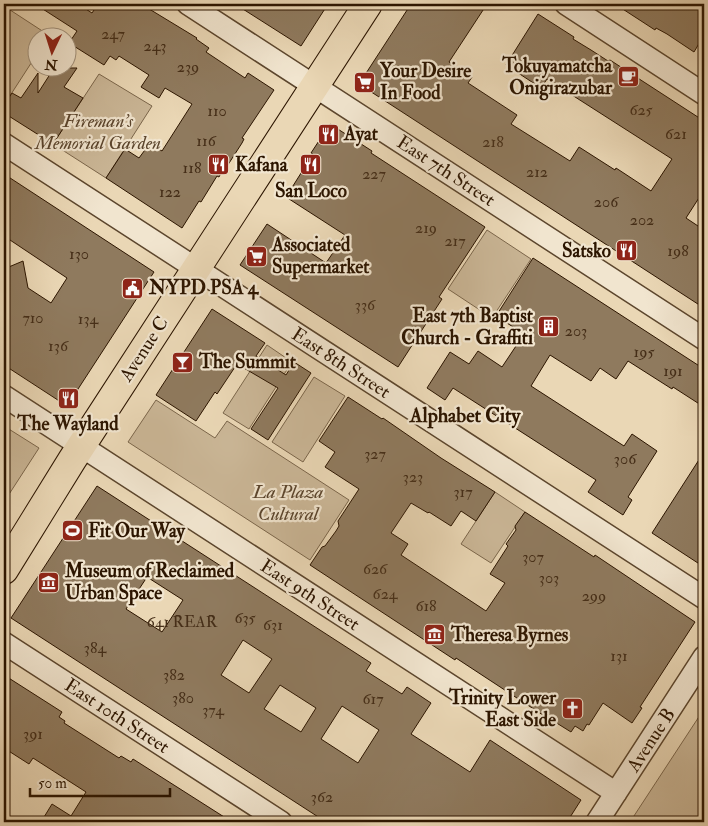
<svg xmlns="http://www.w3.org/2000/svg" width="708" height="826" font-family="'IM FELL Double Pica',serif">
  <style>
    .green { fill: #cab696; stroke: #7b664b }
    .building { fill: #8f7a5e; stroke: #2c1500; fill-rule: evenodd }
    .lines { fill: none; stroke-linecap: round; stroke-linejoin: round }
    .minor-casing { stroke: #5c462d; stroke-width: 24 }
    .major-casing { stroke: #2c1500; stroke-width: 30 }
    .minor { stroke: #f1e5cf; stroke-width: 21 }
    .major { stroke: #ead7b5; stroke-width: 28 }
    .labels { text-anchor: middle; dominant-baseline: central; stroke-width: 4.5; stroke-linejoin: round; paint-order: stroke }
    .number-label { font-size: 16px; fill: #452e18 }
    .poi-label { font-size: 19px; font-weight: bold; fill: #2c1500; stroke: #f1e5cf; text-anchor: start }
    .park-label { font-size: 19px; font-style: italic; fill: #5b452d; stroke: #f1e5cf }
    .street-label { font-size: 19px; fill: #2c1500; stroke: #f1e5cf }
    .neighbourhood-label { font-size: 20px; font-weight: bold; fill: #2c1500; stroke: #f1e5cf }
  </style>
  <rect width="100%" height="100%" fill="#ead7b5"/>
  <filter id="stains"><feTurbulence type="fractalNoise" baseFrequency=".004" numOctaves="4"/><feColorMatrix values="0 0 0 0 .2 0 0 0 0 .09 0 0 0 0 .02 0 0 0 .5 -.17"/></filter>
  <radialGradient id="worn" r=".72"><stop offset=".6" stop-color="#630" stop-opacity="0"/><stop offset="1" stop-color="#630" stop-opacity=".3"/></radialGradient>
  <path class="green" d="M4,6l46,30 -1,1 -11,1 -1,16 -33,51z
    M99,74l53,32 -46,72 -53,-34z
    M487,230l44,29 -39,59 -44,-29z
    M267,345l25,17 -43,67 -26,-16z
    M314,377l31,19 -42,66 -31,-20z
    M156,400l59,38 12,-17 122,79 -39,60 -182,-118z
    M4,426l35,22 -35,54z
    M495,492l30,20 -34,51 -30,-19z
    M704,709v113h-74z"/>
  <path class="building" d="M35,4h43l14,9 6,-9h43l56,34 -1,1 13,9 -3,4 39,26 3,-5 26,17 -32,48 2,1 -2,4 -20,31 -1,-1 -2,4 -2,-1 -16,26 -2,-1 -17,27 -76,-50 19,-29 14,9 11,-15 12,8 30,-47 -27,-16 -6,10 -18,-11 8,-12 -30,-19 -3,4 -6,-4 -6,9 -35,-22 8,-12z
    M235,4h93l-27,42z
    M411,4h76l-38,58 23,15 -4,6 49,32 -6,9 59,37 9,-14 36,23 1,-2 35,23 21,-32 -125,-80 -6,9 -35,-23 32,-51 36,23 -1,2 18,11 17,11 2,-1 94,61v69l-18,28 18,12v78l-345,-224z
    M615,4h89v31l-10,17 -27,-18 -11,-6 -1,2z
    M54,68h23l-13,19 19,11 -30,46 -49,-31v-8l8,-12 9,5 17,-25v20z
    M330,124l42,27 -1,2 114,74 -46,70 3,2 -44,68 -158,-102 27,-41 59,39 19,-28 -59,-38 27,-43 -2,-1z
    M4,174l150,98 -87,134 -63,-41v-96l19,-8 5,27 23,15 16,-25 -63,-42z
    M533,258l171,111v38l-31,-20 -1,2 -44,-28 -12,18 -16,-11 -9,13 -41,-26 -19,31 93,60 8,-12 25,17 -29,46 4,3 -9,15 -35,-23 8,-12 -143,-92 -8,12 -18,-12 23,-36 19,12 9,-13 24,16 22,-33 -28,-18z
    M212,309l53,34 -9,13 30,19 8,-13 17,11 -43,67 -17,-11 27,-41 -41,-24 -20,30 -2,-2 -19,29 -40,-26z
    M348,397l34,22 1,-1 58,40 54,34 -19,29 -15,-10 -10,15 -22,-14 -1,1 -17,-10 -20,30 17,11 -7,11 85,56 19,-28 -15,-9 18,-28 -2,-2 10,-14 -1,-4 10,-14 69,45 1,-2 100,67 -55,85 2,1 -10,15 -29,-20 -14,22 -2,-1 -4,7 -8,-5 -4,6 -16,-10v1l-99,-65 -1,2 -145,-95 12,-18 3,-1 11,-15 3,-5 -1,-5 21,-32 -34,-22 10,-15 -16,-11z
    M704,452v115l-52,-34z
    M97,486l274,177 -5,8 36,23 5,-7 24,16 -20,31 59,38 20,-32 91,60 -14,22h-241l-315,-204zM147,577l36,23 -21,32 -36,-23zM243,640l29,19 -23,34 -28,-18zM280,685l36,23 -15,24 -37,-23zM342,706l37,24 -21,33 -37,-24z
    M4,675l58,37 -3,5 6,4 -1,2 55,35 2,-2 10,6 2,-3 99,63h-191l11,-18 19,12 15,-24 -53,-34 -4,6 -25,-16z"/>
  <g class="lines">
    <defs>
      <path id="minor" d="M188,4l516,335
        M566,4l138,90
        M4,144l700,454
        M4,396l612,397
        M4,643l277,179
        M597,822l107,-165"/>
      <path id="major" d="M4,570l68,-110 296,-456"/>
    </defs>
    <use href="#minor" class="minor-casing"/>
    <use href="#major" class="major-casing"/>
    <use href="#minor" class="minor"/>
    <use href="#major" class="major"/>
  </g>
  <defs>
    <symbol id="cafe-square" viewBox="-11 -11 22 22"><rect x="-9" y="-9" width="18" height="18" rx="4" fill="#8f2418" stroke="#f1e5cf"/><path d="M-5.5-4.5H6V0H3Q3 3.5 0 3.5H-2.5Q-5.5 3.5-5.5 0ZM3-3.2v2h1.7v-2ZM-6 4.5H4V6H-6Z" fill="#fff"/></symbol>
    <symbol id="supermarket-square" viewBox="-11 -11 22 22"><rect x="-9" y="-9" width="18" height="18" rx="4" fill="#8f2418" stroke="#f1e5cf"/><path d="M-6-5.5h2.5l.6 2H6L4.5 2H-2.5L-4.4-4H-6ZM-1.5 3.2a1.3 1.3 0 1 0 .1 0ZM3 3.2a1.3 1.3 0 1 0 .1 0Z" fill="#fff"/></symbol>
    <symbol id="restaurant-square" viewBox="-11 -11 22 22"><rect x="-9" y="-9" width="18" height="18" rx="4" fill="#8f2418" stroke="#f1e5cf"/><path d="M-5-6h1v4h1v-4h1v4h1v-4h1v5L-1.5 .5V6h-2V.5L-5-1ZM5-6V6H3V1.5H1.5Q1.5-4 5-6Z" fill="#fff"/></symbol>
    <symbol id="civic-square" viewBox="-11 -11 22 22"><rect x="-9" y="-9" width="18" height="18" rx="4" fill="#8f2418" stroke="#f1e5cf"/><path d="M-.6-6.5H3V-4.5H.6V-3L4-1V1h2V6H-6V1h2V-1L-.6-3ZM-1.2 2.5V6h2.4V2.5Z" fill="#fff"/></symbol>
    <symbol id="building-square" viewBox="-11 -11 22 22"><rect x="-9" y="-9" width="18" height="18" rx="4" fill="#8f2418" stroke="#f1e5cf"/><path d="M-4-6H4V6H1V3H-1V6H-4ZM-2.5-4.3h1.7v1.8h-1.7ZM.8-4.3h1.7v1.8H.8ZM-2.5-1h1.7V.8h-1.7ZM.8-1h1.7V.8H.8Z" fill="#fff"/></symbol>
    <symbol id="bar-square" viewBox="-11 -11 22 22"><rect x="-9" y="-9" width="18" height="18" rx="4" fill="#8f2418" stroke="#f1e5cf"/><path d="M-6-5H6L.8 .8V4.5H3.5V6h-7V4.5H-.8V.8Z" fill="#fff"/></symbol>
    <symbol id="stadium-square" viewBox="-11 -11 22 22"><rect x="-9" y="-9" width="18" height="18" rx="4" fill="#8f2418" stroke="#f1e5cf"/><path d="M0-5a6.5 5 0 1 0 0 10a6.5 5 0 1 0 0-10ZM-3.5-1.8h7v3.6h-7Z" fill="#fff"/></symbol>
    <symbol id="museum-square" viewBox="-11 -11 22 22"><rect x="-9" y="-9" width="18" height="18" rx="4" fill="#8f2418" stroke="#f1e5cf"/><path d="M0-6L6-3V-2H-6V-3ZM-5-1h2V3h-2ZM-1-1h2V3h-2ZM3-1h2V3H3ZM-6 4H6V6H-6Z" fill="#fff"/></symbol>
    <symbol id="church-square" viewBox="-11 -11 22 22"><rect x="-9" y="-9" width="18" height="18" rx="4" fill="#8f2418" stroke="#f1e5cf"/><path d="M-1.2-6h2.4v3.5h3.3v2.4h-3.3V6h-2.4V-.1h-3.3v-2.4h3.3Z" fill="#fff"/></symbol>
  </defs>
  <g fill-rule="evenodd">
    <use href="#cafe-square" x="616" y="64" width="25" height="25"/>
    <use href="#supermarket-square" x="352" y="70" width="25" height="25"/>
    <use href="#restaurant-square" x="316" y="122" width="25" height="25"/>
    <use href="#restaurant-square" x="206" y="152" width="25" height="25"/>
    <use href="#restaurant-square" x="298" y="152" width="25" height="25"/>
    <use href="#restaurant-square" x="614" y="238" width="25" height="25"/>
    <use href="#supermarket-square" x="244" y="244" width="25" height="25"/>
    <use href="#civic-square" x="120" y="276" width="25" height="25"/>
    <use href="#building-square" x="536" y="314" width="25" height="25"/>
    <use href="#bar-square" x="170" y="350" width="25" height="25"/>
    <use href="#restaurant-square" x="56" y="386" width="25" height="25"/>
    <use href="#stadium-square" x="60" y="518" width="25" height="25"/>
    <use href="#museum-square" x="36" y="570" width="25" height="25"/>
    <use href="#museum-square" x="422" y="622" width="25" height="25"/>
    <use href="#church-square" x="560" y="696" width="25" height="25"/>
  </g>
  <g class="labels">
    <g class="number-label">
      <text x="113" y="34">247</text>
      <text x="155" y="46">243</text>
      <text x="188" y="67">239</text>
      <text x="641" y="110">625</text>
      <text x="217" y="111">110</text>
      <text x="676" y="134">621</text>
      <text x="206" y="141">116</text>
      <text x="493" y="142">218</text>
      <text x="192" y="168">118</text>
      <text x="537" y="172">212</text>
      <text x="374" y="174">227</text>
      <text x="170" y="192">122</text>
      <text x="606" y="202">206</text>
      <text x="642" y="220">202</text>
      <text x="426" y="228">219</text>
      <text x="455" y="241">217</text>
      <text x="678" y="251">198</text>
      <text x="79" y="254">130</text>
      <text x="365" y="305">336</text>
      <text x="33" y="318">710</text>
      <text x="88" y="319">134</text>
      <text x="576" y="331">203</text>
      <text x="58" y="346">136</text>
      <text x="644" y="352">195</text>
      <text x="673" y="371">191</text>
      <text x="375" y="454">327</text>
      <text x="625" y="459">306</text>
      <text x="413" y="477">323</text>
      <text x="463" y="492">317</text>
      <text x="533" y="557">307</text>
      <text x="375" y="569">626</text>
      <text x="549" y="578">303</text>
      <text x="385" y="594">624</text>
      <text x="594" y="596">299</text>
      <text x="426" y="606">618</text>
      <text x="245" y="618">635</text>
      <text x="182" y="622">641 REAR</text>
      <text x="273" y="625">631</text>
      <text x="95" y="648">384</text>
      <text x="619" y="656">131</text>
      <text x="174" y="675">382</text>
      <text x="183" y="698">380</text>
      <text x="373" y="699">617</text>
      <text x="213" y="710">374</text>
      <text x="33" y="734">391</text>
      <text x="322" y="797">362</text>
    </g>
    <g class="poi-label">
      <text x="612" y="66" text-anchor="end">Tokuyamatcha<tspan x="612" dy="22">Onigirazubar</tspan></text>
      <text x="380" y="71">Your Desire<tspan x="380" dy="22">In Food</tspan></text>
      <text x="344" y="134">Ayat</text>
      <text x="235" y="165">Kafana</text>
      <text x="311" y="191" text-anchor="middle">San Loco</text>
      <text x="272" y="245">Associated<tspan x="272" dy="22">Supermarket</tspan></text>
      <text x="611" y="251" text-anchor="end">Satsko</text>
      <text x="149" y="288">NYPD PSA 4</text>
      <text x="533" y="316" text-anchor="end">East 7th Baptist<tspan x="533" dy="22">Church - Graffiti</tspan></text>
      <text x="199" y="362">The Summit</text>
      <text x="68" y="424" text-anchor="middle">The Wayland</text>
      <text x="88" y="531">Fit Our Way</text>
      <text x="65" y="571">Museum of Reclaimed<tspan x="65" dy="22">Urban Space</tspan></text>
      <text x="451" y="635">Theresa Byrnes</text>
      <text x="556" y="698" text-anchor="end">Trinity Lower<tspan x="556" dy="22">East Side</tspan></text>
    </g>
    <g class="park-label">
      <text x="98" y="121">Fireman's<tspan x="98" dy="22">Memorial Garden</tspan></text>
      <text x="288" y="492">La Plaza<tspan x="288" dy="22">Cultural</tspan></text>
    </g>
    <g class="street-label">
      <text transform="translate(446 171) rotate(33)">East 7th Street</text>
      <text transform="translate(144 349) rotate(-57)">Avenue C</text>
      <text transform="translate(341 363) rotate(33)">East 8th Street</text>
      <text transform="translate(310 595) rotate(33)">East 9th Street</text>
      <text transform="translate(117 716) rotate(33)">East 10th Street</text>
      <text transform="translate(651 740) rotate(-57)">Avenue B</text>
    </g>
    <g class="neighbourhood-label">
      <text x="465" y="415">Alphabet City</text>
    </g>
  </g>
  <rect width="708" height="826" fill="none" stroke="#ead7b5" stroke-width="20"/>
  <rect x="5" y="5" width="698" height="816" fill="none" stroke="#2c1500" stroke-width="2.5"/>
  <rect x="10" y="10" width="688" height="806" fill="none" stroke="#2c1500"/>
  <g transform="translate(52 52) rotate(184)"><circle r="24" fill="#f1e5cf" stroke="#a2927c"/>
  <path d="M0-4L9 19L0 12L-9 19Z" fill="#8f2418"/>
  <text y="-8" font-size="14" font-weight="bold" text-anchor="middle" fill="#2c1500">N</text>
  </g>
  <path d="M30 788v8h140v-8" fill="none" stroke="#2c1500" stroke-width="2.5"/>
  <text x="38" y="788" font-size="15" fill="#2c1500" stroke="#f1e5cf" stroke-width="4" paint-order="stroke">50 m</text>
  <rect width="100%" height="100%" filter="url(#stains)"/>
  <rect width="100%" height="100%" fill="url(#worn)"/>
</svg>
